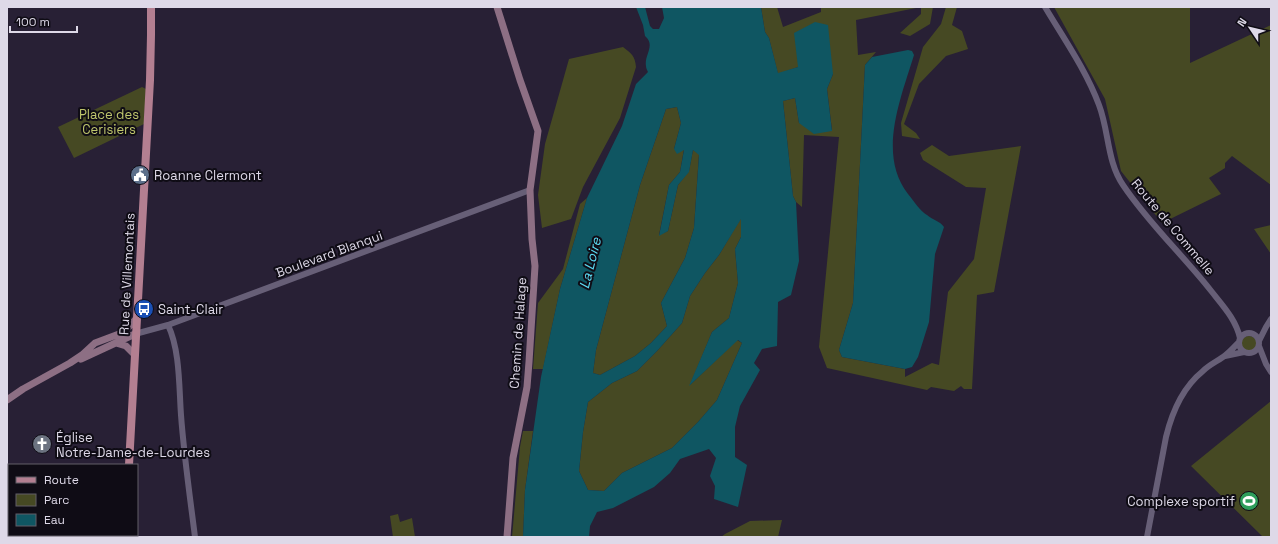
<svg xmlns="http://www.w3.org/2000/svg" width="1278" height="544" font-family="'Space Grotesk',sans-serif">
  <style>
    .green { fill: #464923 }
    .water { fill: #0f5662; fill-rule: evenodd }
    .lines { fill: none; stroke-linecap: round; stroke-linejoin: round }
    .tertiary { stroke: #675f77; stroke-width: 6 }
    .secondary { stroke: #8d6f84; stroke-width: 7 }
    .primary { stroke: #b37f91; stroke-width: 8 }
    .labels { text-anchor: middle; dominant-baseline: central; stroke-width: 4; stroke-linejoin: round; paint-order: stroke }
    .park-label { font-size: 13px; fill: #c0c76d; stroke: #0f0c15 }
    .poi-label { font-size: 13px; fill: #ded9e8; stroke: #0f0c15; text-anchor: start }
    .street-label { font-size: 13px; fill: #ded9e8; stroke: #0f0c15 }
    .water-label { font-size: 14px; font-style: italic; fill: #5cd9f1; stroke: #0f0c15 }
  </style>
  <rect width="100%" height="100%" fill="#282035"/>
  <path class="green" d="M761,7h16l6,20 38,-15v-5h112l-3,17 -20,12 -10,-3 21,-19v-7l-65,13 2,35 18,-3 -11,13 -12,238 -14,47 3,7 63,12v8l27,-14 7,2 9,-73 26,-33 12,-71 -20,-1 -43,-27 -3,-7 12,-8 17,11 72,-10 -27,146 -17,3 -5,94h-8l-3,-3 -7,5 -23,-4 -4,3 -100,-22 -8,-21 20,-210 -35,-2 -2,72 -6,-5 -3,-6 -10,-95 12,-3 4,25 33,7 -5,-41 6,-15 -35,-7 -20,7 -9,-36 -4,-6z
    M946,7h11l-5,18 10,6 6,18 -22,7 -27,28 -15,40 12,9 4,6 -18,-3 -1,-13 22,-76 18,-23z
    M1054,7h136v56l81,-38v160l-39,-29 -7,7v5l-16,10 12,16 -59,29 -41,-52 -16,-72z
    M623,47c9,7 12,9 13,20l-16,51 -37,69 -12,32 -29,9 -4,-33 7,-51 24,-85z
    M142,87l4,2 -2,35 -70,34 -16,-31z
    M677,107l4,16 -7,26h10l-4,23 -11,13 -10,50 9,-4 10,-46 11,-14 4,-21 6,4 -5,74 -9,30 -24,45 6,23 -16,17 -16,13 -35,19 -7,-2 3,-23 44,-165 26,-76z
    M587,198l-27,91 -17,80h-10l5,-66 25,-34 17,-65z
    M741,218v19l-6,12 3,34 -9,35 -17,14 -22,53 47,-45 5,3 -25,57 -19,22 -26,26 -50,25 -18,18 -16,-1 -9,-19 4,-39 5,-30 24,-19 25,-12 20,-20 25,-28 8,-27 15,-23 14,-18z
    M1271,225v29l-17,-25z
    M1241 344a8 8 0 1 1 16 0a8 8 0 1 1-16 0Z
    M1271,401v136h-8l-72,-71z
    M523,431h10l-8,59 -2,47h-11l8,-90z
    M398,514l2,8 12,-4 3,19h-22l-3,-21z
    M782,520l-4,17h-57l4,-3 25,-13z"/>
  <path class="water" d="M636,7h9l5,19 3,3h6l5,-11 -2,-11h99l4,25 4,6 9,35 20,-6 -4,-34 21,-11 13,3 5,49 -6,15 5,42 -18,3 -15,-11 -4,-25 -12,3 10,95 3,6 3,59 -8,34 -13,7 -1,44 -15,3 -8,14 6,7 -20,36 -5,21v30l12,8 -9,42 -24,-8 1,-13 -5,-10 6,-18 -7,-9 -29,10 -10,14 -16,14 -41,21 -16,4 -7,14 -1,11h-66l2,-47 16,-113 19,-88 27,-91 35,-72 14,-42 12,-12c-1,-2 -2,-4 -2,-6 -2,-11 10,-21 -1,-30l-2,-11zM677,107l4,16 -7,26 3,5 7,-4 -4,22 -11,13 -10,51 9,-5 10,-46 11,-13 4,-22 6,5 -5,73 -9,30 -24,45 6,23 -16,17 -16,13 -35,19 -7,-2 3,-23 44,-165 26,-76zM741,219v18l-6,12 3,34 -9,35 -17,14 -23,54 49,-46 4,3 -25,57 -19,22 -26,26 -50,25 -18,18 -16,-1 -9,-19 4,-39 5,-30 24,-19 25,-12 20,-20 25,-28 8,-27 15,-23 14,-18z
    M908,50l4,1 2,4c-13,43 -37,99 -6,139 6,7 12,17 19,21 6,5 13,6 17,12l-9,27 -6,68 -11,35 -6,10 -7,2 -63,-12 -3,-7 14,-47 12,-238 7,-8z"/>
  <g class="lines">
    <path class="tertiary" d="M1045,7c19,32 41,63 54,98 10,26 8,57 24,80 26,39 61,71 89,107 12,15 24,28 28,46
      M168,325c12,25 11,62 13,90 3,41 9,82 14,122
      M1239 343a10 10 0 1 1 20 0a10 10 0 1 1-20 0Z
      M135,334l33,-9 362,-135
      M1259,341l7,-14 5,-8
      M1259,346l7,18 5,8
      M1225,356l19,-4
      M1147,537l19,-100c6,-25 16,-49 37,-66 6,-6 13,-9 20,-14 6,-4 11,-10 16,-15"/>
    <path class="secondary" d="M497,7l23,73 18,51 -8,59 2,49 3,27 -6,96 -2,25 -14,71 -6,79
      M116,343l10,3 8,8
      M81,359l54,-25
      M7,400l16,-11 47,-26 12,-8 13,-12 24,-9 12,-9 5,-6"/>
    <path class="primary" d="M129,465l21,-385 1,-45v-28
      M125,537v-2"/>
  </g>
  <defs>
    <symbol id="civic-disc" viewBox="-11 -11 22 22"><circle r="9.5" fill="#5c6f8a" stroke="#0f0c15"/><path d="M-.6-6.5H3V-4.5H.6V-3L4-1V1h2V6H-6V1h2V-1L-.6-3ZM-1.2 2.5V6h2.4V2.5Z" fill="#fff"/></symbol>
    <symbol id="bus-disc" viewBox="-11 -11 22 22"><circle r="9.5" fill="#1a4fb4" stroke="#0f0c15"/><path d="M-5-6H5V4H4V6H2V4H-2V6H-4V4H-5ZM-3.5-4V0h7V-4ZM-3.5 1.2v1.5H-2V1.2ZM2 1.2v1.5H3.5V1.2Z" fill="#fff"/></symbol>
    <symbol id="church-disc" viewBox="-11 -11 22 22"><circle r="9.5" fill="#6b7280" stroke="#0f0c15"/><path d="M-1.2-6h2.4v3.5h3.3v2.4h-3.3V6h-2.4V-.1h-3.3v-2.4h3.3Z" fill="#fff"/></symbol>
    <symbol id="stadium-disc" viewBox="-11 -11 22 22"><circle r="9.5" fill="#2e9e5b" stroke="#0f0c15"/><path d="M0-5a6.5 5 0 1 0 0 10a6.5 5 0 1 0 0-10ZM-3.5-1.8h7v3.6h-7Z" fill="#fff"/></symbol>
  </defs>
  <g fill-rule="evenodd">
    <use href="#civic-disc" x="129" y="164" width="22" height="22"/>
    <use href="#bus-disc" x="133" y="298" width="22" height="22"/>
    <use href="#church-disc" x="31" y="433" width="22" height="22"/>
    <use href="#stadium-disc" x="1238" y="490" width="22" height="22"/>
  </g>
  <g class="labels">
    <g class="park-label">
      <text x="109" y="114">Place des<tspan x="109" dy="15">Cerisiers</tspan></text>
    </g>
    <g class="poi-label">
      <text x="154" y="175">Roanne Clermont</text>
      <text x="158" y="309">Saint-Clair</text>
      <text x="56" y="437">Église<tspan x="56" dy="15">Notre-Dame-de-Lourdes</tspan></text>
      <text x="1235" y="501" text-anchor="end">Complexe sportif</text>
    </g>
    <g class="street-label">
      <text transform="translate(1173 227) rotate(50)">Route de Commelle</text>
      <text transform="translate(329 254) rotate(-20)">Boulevard Blanqui</text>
      <text transform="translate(127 274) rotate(-87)">Rue de Villemontais</text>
      <text transform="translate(518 333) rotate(-86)">Chemin de Halage</text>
    </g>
    <g class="water-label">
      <text transform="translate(590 263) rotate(-76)">La Loire</text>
    </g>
  </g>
  <rect width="1278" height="544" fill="none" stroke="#ded9e8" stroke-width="16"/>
  <rect x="8" y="464" width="130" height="72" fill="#0f0c15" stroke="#625e69"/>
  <rect x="16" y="477" width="20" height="6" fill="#b37f91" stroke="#625e69"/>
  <text x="44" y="484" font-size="12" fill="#ded9e8">Route</text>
  <rect x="16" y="494" width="20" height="12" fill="#464923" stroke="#625e69"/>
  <text x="44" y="504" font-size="12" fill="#ded9e8">Parc</text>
  <rect x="16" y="514" width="20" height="12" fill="#0f5662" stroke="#625e69"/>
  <text x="44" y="524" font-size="12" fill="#ded9e8">Eau</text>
  <g transform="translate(1250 28) rotate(305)" stroke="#0f0c15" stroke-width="3" paint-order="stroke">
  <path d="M0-3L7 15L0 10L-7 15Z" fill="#ded9e8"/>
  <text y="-6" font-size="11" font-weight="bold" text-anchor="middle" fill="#ded9e8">N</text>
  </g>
  <path d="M10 26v6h67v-6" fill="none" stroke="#ded9e8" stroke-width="2"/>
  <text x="16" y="26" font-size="12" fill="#ded9e8" stroke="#0f0c15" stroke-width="3" paint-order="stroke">100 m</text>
</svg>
